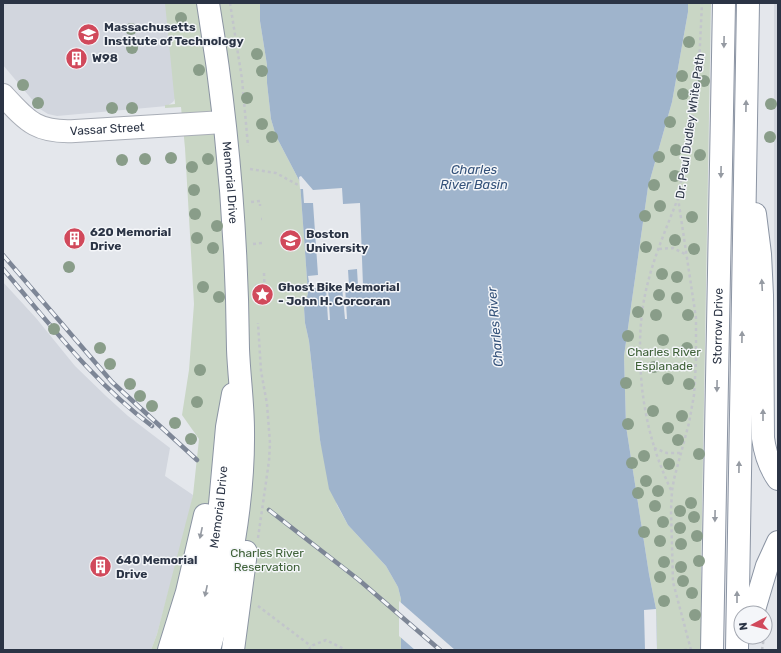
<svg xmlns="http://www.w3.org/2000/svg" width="781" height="653" font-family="Rubik,sans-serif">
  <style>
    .built { fill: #d2d6de }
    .green { fill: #c9d6c5 }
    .water { fill: #9fb4cc }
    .pier { fill: #e4e7ec }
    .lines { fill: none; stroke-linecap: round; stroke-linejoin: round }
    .secondary-casing { stroke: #a9aeb7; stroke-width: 24 }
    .trunk-casing { stroke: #8b94a3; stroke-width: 24 }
    .motorway-casing { stroke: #8b94a3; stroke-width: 24 }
    .path { stroke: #c2c5cb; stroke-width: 2.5; stroke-dasharray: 3 3; stroke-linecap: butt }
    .secondary { stroke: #fff; stroke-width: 22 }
    .trunk { stroke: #fff; stroke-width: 22 }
    .motorway { stroke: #fff; stroke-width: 22 }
    .rail-casing { stroke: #7d8696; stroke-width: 4.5 }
    .rail { stroke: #f4f6f9; stroke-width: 3; stroke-dasharray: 9; stroke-linecap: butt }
    .tree { fill: #899d89 }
    .oneway { fill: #959aa2 }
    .labels { text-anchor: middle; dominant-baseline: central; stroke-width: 3; stroke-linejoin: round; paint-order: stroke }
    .poi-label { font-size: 12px; font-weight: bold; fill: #2b3445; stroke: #f4f6f9; text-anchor: start }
    .street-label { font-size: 12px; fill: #2b3445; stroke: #f4f6f9 }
    .park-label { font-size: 12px; fill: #3f6138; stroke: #f4f6f9 }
    .water-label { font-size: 13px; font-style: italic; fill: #34527a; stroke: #f4f6f9 }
  </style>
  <rect width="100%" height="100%" fill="#e4e7ec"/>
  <path class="built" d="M3,3h167l6,94 -3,5 -6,4 -110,10 -9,-2 -8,-5 -37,-44z
    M774,3h4v341l-4,-107z
    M3,282l33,36 39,48 31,30 22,20 42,32 -5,28 28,19 -4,21 -32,118 -6,16h-148z"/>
  <path class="green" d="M165,3h95v18l7,44v18l4,36 5,17 24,46 8,111 -4,15 1,15 4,18 11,99 17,65 11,20 38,41 12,21 3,12v51h-250l6,-16 36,-139 6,-56 -17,-24 7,-45 5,-66 -9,-156 -4,-41 -16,1v-3l10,-1z
    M688,3h23l-10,567v80h-44l-1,-41 -7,-35 -23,-148 -2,-70 24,-169 24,-85 16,-90z"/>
  <path class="water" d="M260,3h428v9l-16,90 -24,85 -24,169 2,70 23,148 7,35 1,41h-256v-51l-3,-12 -12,-21 -38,-41 -19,-36 -9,-49 -11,-99 -4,-18 -1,-15 4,-15 -8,-111 -24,-46 -5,-17 -4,-36v-18l-7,-44z"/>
  <path class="pier" d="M301,176l12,14 29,-2 1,16 17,-1 3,83h-5l-1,-17 -9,1 1,16h-4l2,33h-2l-3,-32h-14l2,33h-2l-2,-32h-16l-2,-12 10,-1 -5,-72h-9l-1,-14h-3l-1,-12z
    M399,601l56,49h-40l-16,-14z
    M656,609l1,41h-12l-1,-40z"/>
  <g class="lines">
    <defs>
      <g id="secondary">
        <path id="s1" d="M3,95c25,27 34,38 72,36l149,-9"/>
      </g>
      <g id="trunk">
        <path id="s2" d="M208,3c19,114 29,230 30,346 1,27 5,54 5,82 1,74 -14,148 -34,219"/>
        <path d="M169,650l18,-58 18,-77"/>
        <path id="s3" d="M190,650l13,-48 11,-56 6,-42 7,-77 6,-33"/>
        <path d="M233,650l13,-98"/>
      </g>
      <g id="motorway">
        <path d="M755,214l5,40 2,41 1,143c2,15 6,28 15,41"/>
        <path d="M753,613l14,-47 11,-24"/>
        <path id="s4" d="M712,650l12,-647"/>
        <path d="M737,650l11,-647"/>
      </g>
    </defs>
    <use href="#secondary" class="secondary-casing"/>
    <use href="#trunk" class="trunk-casing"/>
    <use href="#motorway" class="motorway-casing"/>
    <path class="path" d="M230,3l12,76 6,67
      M250,169l26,4 24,13
      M251,202l9,-1v5
      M261,219h1
      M253,244l9,-1
      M659,249l14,-1 12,6
      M264,273l1,26h6
      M255,286l12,-1
      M654,448l13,5h14
      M671,490c-22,-47 -31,-91 -31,-143 0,-21 2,-41 7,-61 7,-30 20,-59 31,-88
      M258,538l11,-77 1,-18 -3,-39 -6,-33 -3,-48
      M258,606l53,40
      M309,650l2,-4 15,-6 20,10
      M684,650l7,-1
      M691,650l-18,-68 -2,-72 1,-19 2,-12 15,-56 5,-28 2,-34v-43l-18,-120 20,-112 4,-83
      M762,650l2,-13"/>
    <use href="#secondary" class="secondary"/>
    <use href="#trunk" class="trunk"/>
    <use href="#motorway" class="motorway"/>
    <defs>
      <path id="rail" d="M3,255l109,127 85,78
        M3,269c47,55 91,114 149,157
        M269,510l90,70 81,70"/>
    </defs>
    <use href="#rail" class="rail-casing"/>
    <use href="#rail" class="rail"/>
  </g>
  <g class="tree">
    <circle cx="181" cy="18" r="6"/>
    <circle cx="131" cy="29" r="6"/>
    <circle cx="689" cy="42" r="6"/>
    <circle cx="132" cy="48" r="6"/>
    <circle cx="257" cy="54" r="6"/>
    <circle cx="199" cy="70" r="6"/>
    <circle cx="262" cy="71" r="6"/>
    <circle cx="682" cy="76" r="6"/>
    <circle cx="704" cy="81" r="6"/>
    <circle cx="23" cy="85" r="6"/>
    <circle cx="683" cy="94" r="6"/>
    <circle cx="247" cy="98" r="6"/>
    <circle cx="38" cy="103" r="6"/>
    <circle cx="771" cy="104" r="6"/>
    <circle cx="112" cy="108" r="6"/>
    <circle cx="132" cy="108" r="6"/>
    <circle cx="670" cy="122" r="6"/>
    <circle cx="262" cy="124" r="6"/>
    <circle cx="272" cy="137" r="6"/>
    <circle cx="770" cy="137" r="6"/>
    <circle cx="676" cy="150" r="6"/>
    <circle cx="700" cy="155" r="6"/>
    <circle cx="659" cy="157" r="6"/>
    <circle cx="171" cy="158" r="6"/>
    <circle cx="145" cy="159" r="6"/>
    <circle cx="208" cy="159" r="6"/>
    <circle cx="122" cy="160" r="6"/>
    <circle cx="192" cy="167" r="6"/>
    <circle cx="675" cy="176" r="6"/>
    <circle cx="654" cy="185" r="6"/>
    <circle cx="194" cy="190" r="6"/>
    <circle cx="660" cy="206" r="6"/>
    <circle cx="195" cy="214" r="6"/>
    <circle cx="645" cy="216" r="6"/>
    <circle cx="692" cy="217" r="6"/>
    <circle cx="217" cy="226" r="6"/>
    <circle cx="197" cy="238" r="6"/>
    <circle cx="675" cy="240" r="6"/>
    <circle cx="646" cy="247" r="6"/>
    <circle cx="213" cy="248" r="6"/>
    <circle cx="694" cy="249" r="6"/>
    <circle cx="69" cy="267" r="6"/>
    <circle cx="662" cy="274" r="6"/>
    <circle cx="677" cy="277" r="6"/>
    <circle cx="203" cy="287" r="6"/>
    <circle cx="659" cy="295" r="6"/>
    <circle cx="219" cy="297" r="6"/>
    <circle cx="677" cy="298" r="6"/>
    <circle cx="638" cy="312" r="6"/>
    <circle cx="656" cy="315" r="6"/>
    <circle cx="688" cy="315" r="6"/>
    <circle cx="54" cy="329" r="6"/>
    <circle cx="628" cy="336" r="6"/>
    <circle cx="663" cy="340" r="6"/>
    <circle cx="100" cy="348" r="6"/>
    <circle cx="687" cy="348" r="6"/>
    <circle cx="110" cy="364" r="6"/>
    <circle cx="654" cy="367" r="6"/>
    <circle cx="200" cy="370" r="6"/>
    <circle cx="668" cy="379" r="6"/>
    <circle cx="626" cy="383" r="6"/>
    <circle cx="130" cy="384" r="6"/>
    <circle cx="689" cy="384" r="6"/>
    <circle cx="140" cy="396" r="6"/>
    <circle cx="197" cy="402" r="6"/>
    <circle cx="152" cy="406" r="6"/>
    <circle cx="653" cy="411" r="6"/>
    <circle cx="682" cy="416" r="6"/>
    <circle cx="175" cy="423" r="6"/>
    <circle cx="628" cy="424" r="6"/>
    <circle cx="668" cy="428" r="6"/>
    <circle cx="191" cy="439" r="6"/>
    <circle cx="678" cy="440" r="6"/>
    <circle cx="699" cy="454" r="6"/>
    <circle cx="644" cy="456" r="6"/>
    <circle cx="632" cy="463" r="6"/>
    <circle cx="669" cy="464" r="6"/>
    <circle cx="646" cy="481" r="6"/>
    <circle cx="658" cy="491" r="6"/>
    <circle cx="638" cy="493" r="6"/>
    <circle cx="691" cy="503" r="6"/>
    <circle cx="655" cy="506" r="6"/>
    <circle cx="680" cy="511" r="6"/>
    <circle cx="694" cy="517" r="6"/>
    <circle cx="663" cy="522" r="6"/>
    <circle cx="680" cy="528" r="6"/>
    <circle cx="644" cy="532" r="6"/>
    <circle cx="697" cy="536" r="6"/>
    <circle cx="660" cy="541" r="6"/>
    <circle cx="681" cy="544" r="6"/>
    <circle cx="699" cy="561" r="6"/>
    <circle cx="664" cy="562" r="6"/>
    <circle cx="681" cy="567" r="6"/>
    <circle cx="660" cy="577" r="6"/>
    <circle cx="683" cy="581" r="6"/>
    <circle cx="692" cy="593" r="6"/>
    <circle cx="664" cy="601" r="6"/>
    <circle cx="695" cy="615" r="6"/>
  </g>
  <defs><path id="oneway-solid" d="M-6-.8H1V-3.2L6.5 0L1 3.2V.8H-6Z"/></defs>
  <g class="oneway">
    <use href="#oneway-solid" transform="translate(724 42) rotate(91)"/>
    <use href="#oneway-solid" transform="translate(746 106) rotate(-89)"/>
    <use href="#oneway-solid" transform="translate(721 172) rotate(91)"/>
    <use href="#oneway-solid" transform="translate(762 285) rotate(-93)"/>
    <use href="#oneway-solid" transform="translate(742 337) rotate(-89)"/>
    <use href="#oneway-solid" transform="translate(717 386) rotate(91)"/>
    <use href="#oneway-solid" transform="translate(763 415) rotate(-90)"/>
    <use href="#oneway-solid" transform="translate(739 467) rotate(-89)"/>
    <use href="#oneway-solid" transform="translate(715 516) rotate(91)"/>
    <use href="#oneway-solid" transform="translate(201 533) rotate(102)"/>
    <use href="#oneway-solid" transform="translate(206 591) rotate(102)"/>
    <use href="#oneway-solid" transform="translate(737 597) rotate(-90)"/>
  </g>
  <defs>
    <symbol id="university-disc" viewBox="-11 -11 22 22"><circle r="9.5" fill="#d1495b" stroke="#f4f6f9"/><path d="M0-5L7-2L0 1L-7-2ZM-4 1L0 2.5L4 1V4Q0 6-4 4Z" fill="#fff"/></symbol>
    <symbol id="building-disc" viewBox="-11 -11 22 22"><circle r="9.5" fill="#d1495b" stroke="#f4f6f9"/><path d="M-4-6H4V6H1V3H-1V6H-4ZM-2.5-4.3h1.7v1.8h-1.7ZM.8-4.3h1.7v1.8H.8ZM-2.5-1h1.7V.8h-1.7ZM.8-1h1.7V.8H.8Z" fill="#fff"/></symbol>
    <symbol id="sight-disc" viewBox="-11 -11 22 22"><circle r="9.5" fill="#d1495b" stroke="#f4f6f9"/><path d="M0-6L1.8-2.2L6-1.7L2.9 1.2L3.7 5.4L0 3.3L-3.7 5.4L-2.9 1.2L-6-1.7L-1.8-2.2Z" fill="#fff"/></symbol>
  </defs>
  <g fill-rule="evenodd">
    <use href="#university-disc" x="76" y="22" width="25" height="25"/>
    <use href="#building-disc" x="64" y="46" width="25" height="25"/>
    <use href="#building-disc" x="62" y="226" width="25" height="25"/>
    <use href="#university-disc" x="278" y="228" width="25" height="25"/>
    <use href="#sight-disc" x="250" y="282" width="25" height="25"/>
    <use href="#building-disc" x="88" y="554" width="25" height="25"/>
  </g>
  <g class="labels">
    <g class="poi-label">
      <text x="104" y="27">Massachusetts<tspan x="104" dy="14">Institute of Technology</tspan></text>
      <text x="92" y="58">W98</text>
      <text x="90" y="232">620 Memorial<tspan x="90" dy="14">Drive</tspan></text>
      <text x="306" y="234">Boston<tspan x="306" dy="14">University</tspan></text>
      <text x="278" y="287">Ghost Bike Memorial<tspan x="278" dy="14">- John H. Corcoran</tspan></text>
      <text x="116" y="560">640 Memorial<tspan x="116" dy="14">Drive</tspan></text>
    </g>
    <g class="street-label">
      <text transform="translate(690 126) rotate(-82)">Dr. Paul Dudley White Path</text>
      <text stroke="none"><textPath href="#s1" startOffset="117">Vassar Street</textPath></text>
      <text stroke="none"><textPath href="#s2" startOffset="181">Memorial Drive</textPath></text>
      <text stroke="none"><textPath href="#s4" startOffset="324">Storrow Drive</textPath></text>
      <text stroke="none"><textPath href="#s3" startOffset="146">Memorial Drive</textPath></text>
    </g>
    <g class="park-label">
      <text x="664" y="352">Charles River<tspan x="664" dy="14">Esplanade</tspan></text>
      <text x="267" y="553">Charles River<tspan x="267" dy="14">Reservation</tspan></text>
    </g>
    <g class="water-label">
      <text x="474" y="169">Charles<tspan x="474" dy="15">River Basin</tspan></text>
      <text transform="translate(495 327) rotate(-95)">Charles River</text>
    </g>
  </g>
  <rect width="781" height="653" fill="none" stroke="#2b3445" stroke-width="8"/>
  <g transform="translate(753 625) rotate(263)"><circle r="19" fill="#f4f6f9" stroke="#a4a8b1"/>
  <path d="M0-3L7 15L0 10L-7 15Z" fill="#d1495b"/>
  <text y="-6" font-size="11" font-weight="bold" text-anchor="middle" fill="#2b3445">N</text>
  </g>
</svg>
